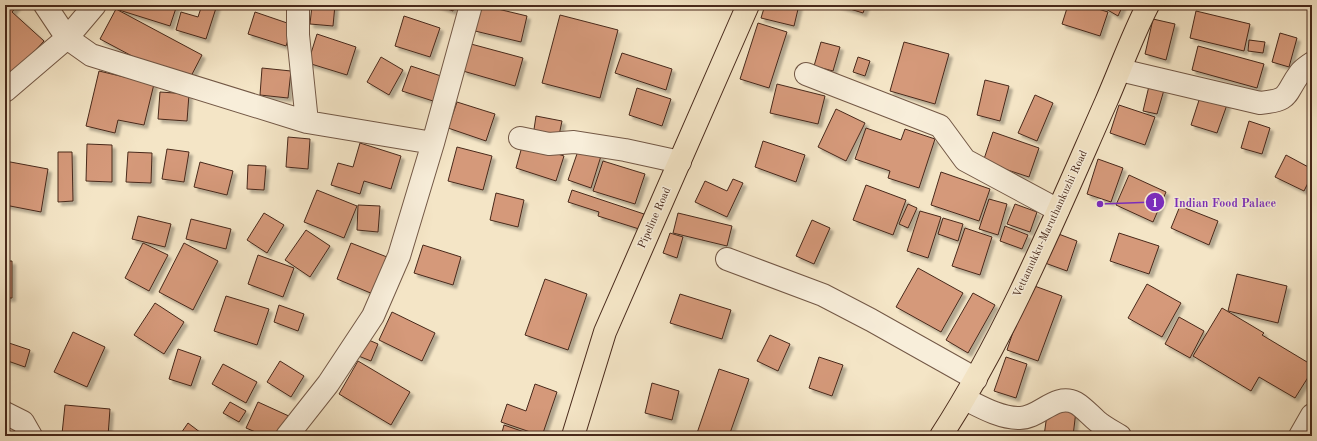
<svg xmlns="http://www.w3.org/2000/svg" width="1317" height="441" font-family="'Old Standard TT',serif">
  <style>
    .building { fill: #d5997a; stroke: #48291b; filter: url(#shadow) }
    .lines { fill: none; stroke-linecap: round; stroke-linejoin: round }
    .minor-casing { stroke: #735846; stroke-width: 24 }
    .major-casing { stroke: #48291b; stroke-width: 24 }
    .minor { stroke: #f8eeda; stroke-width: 22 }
    .major { stroke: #f4e5c6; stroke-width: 22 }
    .labels { text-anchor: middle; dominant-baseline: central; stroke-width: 3; stroke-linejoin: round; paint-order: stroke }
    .street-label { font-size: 11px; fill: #48291b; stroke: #f8eeda }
    .leader { fill: none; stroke: #7b2cbf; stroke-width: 1.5 }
    .callout-dot { fill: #7b2cbf; stroke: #f8eeda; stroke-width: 1.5 }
    .mark-label { font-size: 12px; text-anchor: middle; font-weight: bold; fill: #fff }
    .callout-label { font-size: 12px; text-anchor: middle; font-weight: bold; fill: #7b2cbf; stroke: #f8eeda; stroke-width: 3; stroke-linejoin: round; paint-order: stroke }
  </style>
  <defs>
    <filter id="shadow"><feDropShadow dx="3.5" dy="3.5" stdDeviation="1" flood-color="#0004"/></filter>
  </defs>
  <rect width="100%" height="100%" fill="#f4e5c6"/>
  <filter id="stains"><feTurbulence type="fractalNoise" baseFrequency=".005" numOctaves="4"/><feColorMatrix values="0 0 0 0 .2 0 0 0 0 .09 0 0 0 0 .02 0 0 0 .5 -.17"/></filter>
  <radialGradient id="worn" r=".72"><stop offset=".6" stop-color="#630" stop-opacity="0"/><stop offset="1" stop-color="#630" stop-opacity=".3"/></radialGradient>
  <path class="building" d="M5,5h13l-6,7 32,29 -32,35 -7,-6z
    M121,5h56l-7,21 -51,-16z
    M202,5h15l-11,34 -30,-9 5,-18 17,5z
    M312,5h23l-2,21 -23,-2z
    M436,5h18l-1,6z
    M481,5l46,11 -6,26 -46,-11z
    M765,5h34l-5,21 -33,-8z
    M837,5h29l-3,8z
    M1068,5h17l23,7 -8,24 -38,-12z
    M1099,5h24l-5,11z
    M116,9l86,46 -14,27 -41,-18 -47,-25z
    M1196,11l54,13 -6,27 -54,-13z
    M255,12l38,13 -7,21 -38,-12z
    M560,15l58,15 -18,68 -58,-15z
    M404,16l36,12 -10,29 -35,-11z
    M1153,19l22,5 -9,36 -21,-6z
    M758,23l29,9 -18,56 -29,-9z
    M1280,33l17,5 -8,29 -17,-5z
    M317,34l39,13 -9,28 -39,-12z
    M1249,40l16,2 -2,11 -15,-2z
    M821,42l19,5 -7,24 -19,-5z
    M904,42l45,12 -14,50 -45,-13z
    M471,44l52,14 -8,28 -52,-15z
    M1198,46l66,18 -7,24 -65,-18z
    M622,53l50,16 -6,21 -51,-17z
    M381,57l22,13 -14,25 -22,-13z
    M858,57l12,4 -5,15 -12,-4z
    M411,66l30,10 -8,25 -31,-10z
    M262,68l29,3 -3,27 -28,-3z
    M99,71l55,13 -10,41 -26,-5 -3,13 -29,-7z
    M985,80l24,6 -9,35 -23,-6z
    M777,84l48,12 -7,28 -48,-11z
    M1149,86l15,4 -7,24 -14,-3z
    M637,88l34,11 -9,27 -33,-11z
    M160,92l29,2 -2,27 -29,-2z
    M1201,94l27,8 -11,31 -26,-8z
    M1035,95l18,8 -16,38 -19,-8z
    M457,102l38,12 -9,27 -38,-13z
    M1119,105l36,12 -10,28 -35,-12z
    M836,109l29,14 -19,38 -28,-14z
    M536,116l26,5 -4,19 -25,-4z
    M1249,121l21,7 -8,26 -21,-6z
    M866,128l35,12 4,-11 30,10 -16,49 -31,-10 2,-7 -35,-12z
    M993,132l46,16 -10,29 -46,-15z
    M288,137l22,2 -2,30 -22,-2z
    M763,141l42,14 -9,27 -41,-15z
    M360,143l41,13 -10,33 -27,-8 -4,13 -29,-9 7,-22 15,4z
    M523,143l41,13 -8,25 -40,-13z
    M87,144l25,1v37l-26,-1z
    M457,147l35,9 -9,34 -35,-9z
    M579,148l22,8 -10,32 -23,-8z
    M167,149l22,3 -5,30 -22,-3z
    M58,152h14l1,49 -15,1z
    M128,152l24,1 -1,30 -25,-1z
    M1286,155l26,14v6l-8,16 -29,-14z
    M1098,159l25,9 -12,34 -24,-8z
    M5,161l43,8 -7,43 -36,-7z
    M603,161l42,13 -10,30 -42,-13z
    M200,162l33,9 -6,24 -33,-8z
    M248,165l18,1 -2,24 -17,-1z
    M941,172l49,17 -11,32 -48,-16z
    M1129,175l37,17 -13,30 -37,-17z
    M733,179l10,4 -16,34 -32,-15 10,-21 22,10z
    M866,185l40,15 -13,35 -40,-15z
    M317,190l40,16 -13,32 -40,-16z
    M572,190l72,24 -5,15 -41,-13 1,-4 -31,-10z
    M496,193l28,7 -6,27 -28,-7z
    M989,199l18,5 -9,31 -19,-6z
    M908,204l9,4 -9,20 -9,-4z
    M1015,204l22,8 -7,20 -23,-8z
    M358,205l22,1 -2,26 -21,-2z
    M1180,206l38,15 -9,24 -38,-17z
    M920,211l21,6 -13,41 -21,-7z
    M264,213l20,12 -17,28 -20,-13z
    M678,213l54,13 -5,20 -54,-13z
    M138,216l33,8 -6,23 -33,-8z
    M943,218l20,6 -5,17 -20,-7z
    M191,219l40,10 -5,20 -40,-10z
    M812,220l18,8 -16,36 -18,-8z
    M1005,226l23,9 -6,14 -22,-8z
    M965,228l27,9 -12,38 -28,-9z
    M306,230l24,16 -20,31 -25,-17z
    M670,233l13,4 -6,21 -14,-5z
    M1056,233l21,8 -10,30 -22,-8z
    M1119,233l40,13 -10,28 -39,-13z
    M143,243l25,12 -19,36 -24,-13z
    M184,243l34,18 -25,49 -34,-18z
    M351,243l36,14 -14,37 -36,-15z
    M423,245l38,12 -8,28 -39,-12z
    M258,255l36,13 -11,29 -35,-13z
    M5,261h7v37h-7z
    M918,268l45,25 -22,39 -45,-25z
    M1237,274l50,12 -9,37 -50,-12z
    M545,279l42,15 -19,56 -43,-15z
    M1029,284l33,12 -24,65 -31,-11z
    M1147,284l34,19 -19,34 -34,-19z
    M973,293l22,12 -27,48 -22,-13z
    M680,294l51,16 -9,29 -52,-16z
    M226,296l43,13 -12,36 -43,-14z
    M155,303l29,19 -20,32 -30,-19z
    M279,305l25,9 -6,17 -24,-9z
    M1222,308l42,25 -2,2 50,30v6l-17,27 -36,-21 -8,14 -58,-35z
    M392,312l43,21 -13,28 -43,-21z
    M1179,317l25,14 -14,27 -25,-14z
    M73,332l32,15 -18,40 -33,-15z
    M770,335l20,9 -12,27 -21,-10z
    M364,338l14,6 -7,17 -15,-6z
    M6,342l24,8 -5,17 -20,-7z
    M178,349l23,8 -10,29 -22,-7z
    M819,357l24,8 -11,31 -23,-8z
    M1006,357l21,7 -11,34 -22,-7z
    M280,361l24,15 -13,21 -24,-15z
    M358,361l52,31 -19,33 -52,-31z
    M223,364l34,18 -11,21 -34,-19z
    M719,369l30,10 -20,57h-33z
    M652,383l27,8 -7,29 -27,-7z
    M535,384l22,8 -15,44 -41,-14 6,-18 19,7z
    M230,402l16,9 -7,11 -16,-9z
    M258,402l33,15 -9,19h-17l-19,-8z
    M65,405l45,4 -2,27h-31l-15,-2z
    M1048,407l28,4 -3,25h-29z
    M188,423l17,13h-26z
    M504,425l26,9 -1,2h-28z"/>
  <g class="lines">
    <defs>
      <path id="minor" d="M45,5l22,33 24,17 216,67 126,21
        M298,5v30l9,87
        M1120,70l140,33c32,-3 24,-9 40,-30 3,-4 8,-7 12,-10
        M806,74l134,52 25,34 93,50
        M5,91l62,-53 28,-33
        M520,138l29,6 25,-2 51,8 55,12
        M727,259l96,36 48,25 105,59
        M965,399c16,8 35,19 54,19 20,1 36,-26 57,-15 7,4 14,12 21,18 7,6 15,10 23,15
        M5,413l18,9 8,14
        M287,436l41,-52 45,-68 26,-60 34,-113 38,-138
        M1300,436l12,-21"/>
      <path id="major" d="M573,436l32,-104 143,-327
        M941,436c67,-104 115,-221 165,-334 14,-32 26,-66 42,-97"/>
    </defs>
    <use href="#minor" class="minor-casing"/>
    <use href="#major" class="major-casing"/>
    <use href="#minor" class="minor"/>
    <use href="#major" class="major"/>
  </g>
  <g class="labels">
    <g class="street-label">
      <text transform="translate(655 218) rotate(-66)">Pipeline Road</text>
      <text transform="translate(1051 224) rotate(-65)">Vettamukku-Maruthankuzhi Road</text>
    </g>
  </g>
  <path class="leader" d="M1100 204L1155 202"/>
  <g class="callout-dot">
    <circle cx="1100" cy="204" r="4"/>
    <circle cx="1155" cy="202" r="10"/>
  </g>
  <g class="mark-label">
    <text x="1155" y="207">1</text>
  </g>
  <g class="callout-label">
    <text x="1225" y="207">Indian Food Palace</text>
  </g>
  <rect width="1317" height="441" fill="none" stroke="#f4e5c6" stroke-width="20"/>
  <rect x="6" y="6" width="1305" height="429" fill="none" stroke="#48291b" stroke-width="2"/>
  <rect x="10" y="10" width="1297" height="421" fill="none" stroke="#48291b"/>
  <rect width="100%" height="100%" filter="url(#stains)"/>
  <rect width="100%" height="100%" fill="url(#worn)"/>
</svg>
